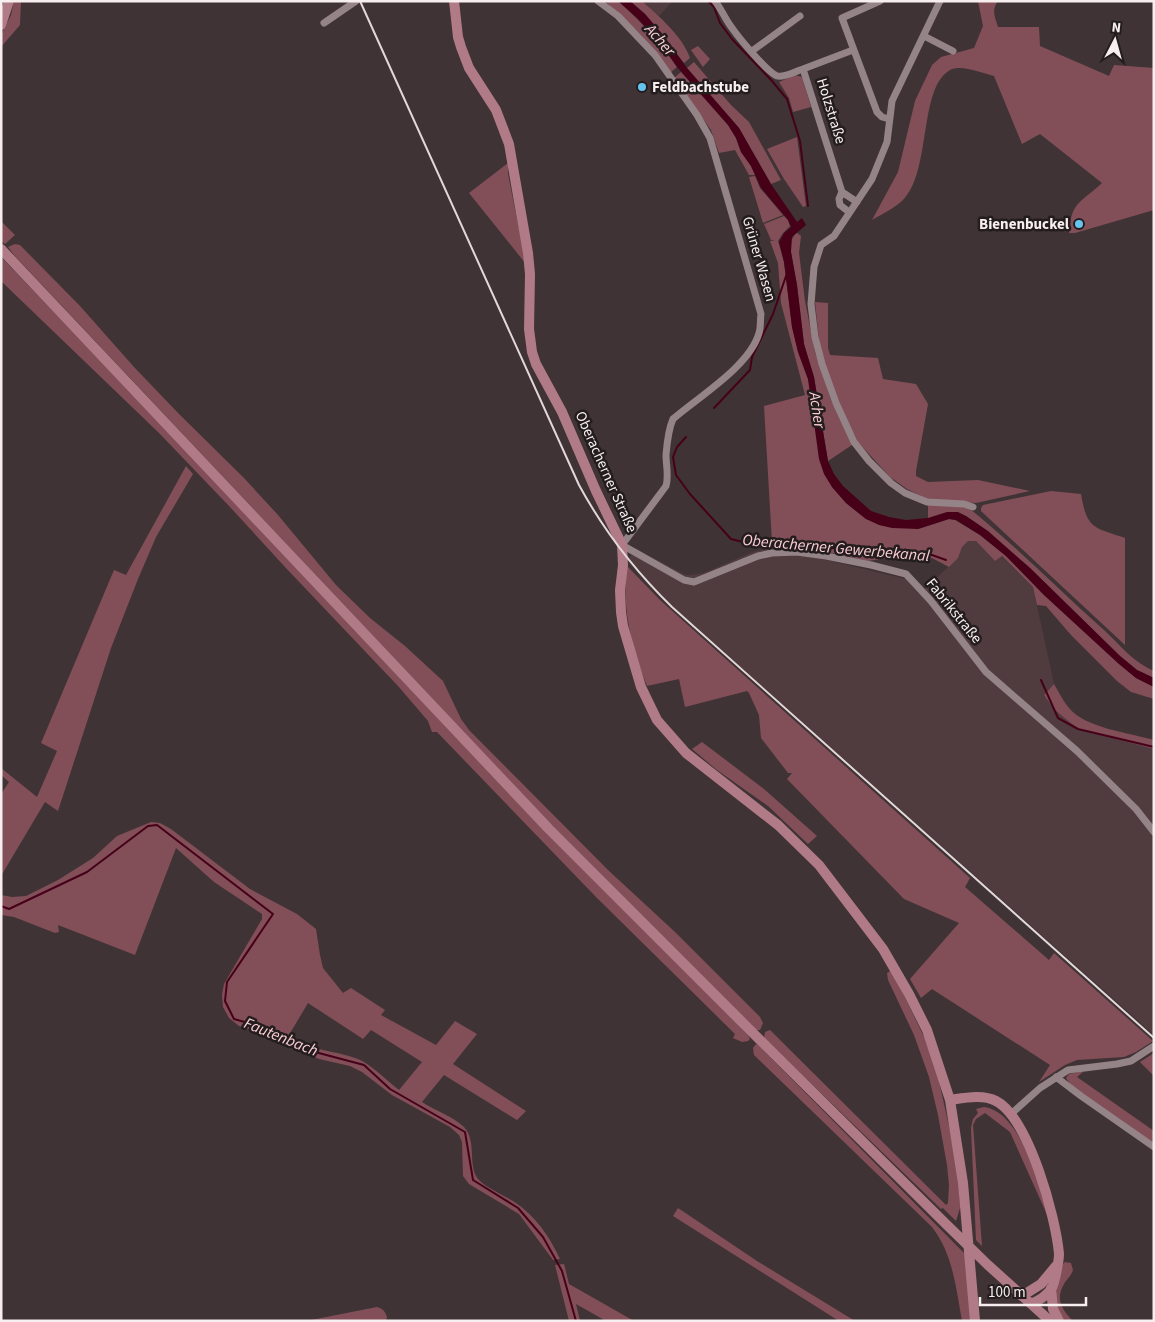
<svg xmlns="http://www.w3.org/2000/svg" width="1155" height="1322" font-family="'Source Sans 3',sans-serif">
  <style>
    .built { fill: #503b3e }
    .green { fill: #824f59; fill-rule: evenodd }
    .water { fill: #460119 }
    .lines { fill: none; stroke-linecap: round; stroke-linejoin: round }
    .stream { stroke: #460119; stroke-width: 2 }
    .street { stroke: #948487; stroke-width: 7 }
    .secondary { stroke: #b07b87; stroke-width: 10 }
    .rail { stroke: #e2d8d9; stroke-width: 2 }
    .poi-dot { fill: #66c4ef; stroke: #231d1e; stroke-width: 2 }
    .labels { text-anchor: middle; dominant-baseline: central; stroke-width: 5; stroke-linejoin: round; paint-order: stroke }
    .poi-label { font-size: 15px; font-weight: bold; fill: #f7eeef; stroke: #231d1e; text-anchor: start }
    .street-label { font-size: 15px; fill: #f7eeef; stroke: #231d1e }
    .water-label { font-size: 16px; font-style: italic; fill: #fcced5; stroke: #231d1e }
  </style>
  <rect width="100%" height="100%" fill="#403335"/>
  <path class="built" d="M642,1h31l-14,15z
    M968,541h8l19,20 6,-5 32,31 21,97 -10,11 34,34 76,20v286l-491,-437 -34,-40 6,-10 50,27h5l14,-2 46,-20 21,-6 135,32 13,15 39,-36 4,-11z"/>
  <path class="green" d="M14,1h7l-1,24 -19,22v-12l10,-20z
    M605,1h13c23,20 42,42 59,66l-7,6 -31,-40z
    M630,1h12c17,15 41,36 48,57l-6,5 -39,-49z
    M978,1h20c-7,9 -3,16 0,26h41l1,19 69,30 5,-11 40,3v142l-79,23h-6c2,-32 12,-30 33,-50l-62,-49 -18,10 -28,-68c-12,-3 -33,-12 -44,-6 -32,18 -18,103 -48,131 -9,8 -20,13 -30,19l26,-48 17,-71 17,-36 9,-8 33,-9 9,-22z
    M698,46l12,13 -7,8 -12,-17z
    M694,62l37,43 18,17 32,58 -10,4 -32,-56 -52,-60z
    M681,72l47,53 8,13 5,14 10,14 4,9h-6l-14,-25 -16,3 -8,-23 -37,-52z
    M795,75l7,2 9,30 -18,5 -4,-14 -10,-16z
    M797,137l9,69 -3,1 -19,-28 -17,-30z
    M508,163v11l18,90 -57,-71z
    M755,176l5,12 23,27 -20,8 -14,-46z
    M784,216l4,4 2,6 -7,7 -5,8 6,21 8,65 6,25 10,27 24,108 14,16 20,16 52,10 31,-10 6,1 25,15 26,21 38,39 75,69 17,14 18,9v12l-23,-7 -14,-11 -46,-46 -25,-29 -9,-1 -4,-18 -31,-31 -7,5 -19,-20h-8l-6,6 -4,11 -9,9 -17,-9 -12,2 -33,-2 -19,3 -55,-12 -31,1 -11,-3 1,-5 -8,-136 41,-11 -24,-92 -3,-40 -8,-22h5l-4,-1 -7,-16z
    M1,221l14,14 -10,9 -4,-3z
    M796,232l5,4 -2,17 6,48 10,51 16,48 21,45 -24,16 -14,-84 -10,-33 -7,-59 -6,-33 -1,-9z
    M15,244l5,1 60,61 54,61 45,47 65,64 34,37 58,70 34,33 35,28 38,35 18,38 8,11 139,140 67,62 85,85 3,6 -3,7h-4l-211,-212 -531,-563 -6,-8z
    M1,257l747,778 2,4 -2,2 -6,1 -9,-4 2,-4 -139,-137 -159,-165h-5l-4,-11 -30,-35 -113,-119 -55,-60 -71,-74 -158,-152z
    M815,302l13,1v45l2,7 48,3 5,21 33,5 12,20 -12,67v5l12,6 50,-2 52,11 -54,12 -47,-3 -22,-11 -17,-12 -32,-35 -21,-42 -13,-39 -5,-21z
    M186,466l7,8 -37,63 -18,42 -27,69 -53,163 -13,-9 -44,74v-82l8,-12 -8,-7v-7l36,29 20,-46 -16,-8 73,-173 12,5z
    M1051,491l30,3c6,35 12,33 44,44v107l-144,-134v-3l2,-3z
    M928,504l33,2 9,3c47,38 89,81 134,121 16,15 30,33 50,41v7l-17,-8 -17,-14 -90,-88 -43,-37 -21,-15 -38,2z
    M627,566l33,34 310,278 -5,9 84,73 5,-7 99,88 -17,11 -12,5 -47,3 -12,5 -26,17 11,-17 -118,-76 -11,9 -11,-19 49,-56 -55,-24 -117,-120 5,-6h-4l-27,-35 -2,-23 -10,-22 -2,-2 -62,16 -6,-28 -32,7c-15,-39 -26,-78 -20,-120z
    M1054,684c5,8 9,17 15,24 16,20 61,25 85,32v9l-76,-20 -23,-19 -11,-15z
    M702,742l62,47 53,47 -9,8 -40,-38 -51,-36 -25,-21z
    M151,822l9,1 11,6 79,60 47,25 19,15 4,26 3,13 20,25 8,-5 34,22 -4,5 55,30 19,-24 22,13 -24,30 73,47 -9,9 -73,-45 -22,27c12,8 32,15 42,25 14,15 2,41 16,54 9,8 23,14 33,20 23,15 36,35 47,58l-7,1 -34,-46 -50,-30 -6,-8 -1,-34 -3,-7 -9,-8 -58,-32 -30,-23 -12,-6 -31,-7 -49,-23 -31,-10 -10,-8 -6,-11 -1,-12 2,-11 38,-65v-5l-48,-32 -38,-34 -41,107 -77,-30 1,7 -4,1 -41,-16 -13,-2v-20l11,2 14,-1 32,-16 35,-22 24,-22zM308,1003l55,36 8,-9 51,32 -23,28c-12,-9 -28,-26 -41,-31 -24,-9 -46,-7 -69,-24z
    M892,970l33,69 13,38 11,49 10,52 1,30 -4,13 -13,-13 -2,1 -177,-171 1,-6 5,-2 176,175 2,-2 1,-18 -2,-20 -9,-50 -9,-38 -15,-42 -26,-55 -1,-7z
    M756,1044l2,1 206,208 2,5 5,63h-9c-6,-33 -9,-67 -30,-94l-178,-172 -1,-7z
    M1154,1053v23l-14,-14z
    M1084,1071l-7,6 77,54v13c-19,-13 -78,-48 -88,-66l3,-4z
    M984,1107c38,5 56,82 65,112l-39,-87 -25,-19 -9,6 -3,6 9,121 -6,-6 -5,-112 2,-9 5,-6 -2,-4z
    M678,1208l79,53 98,60h-16l-166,-105z
    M1065,1262l6,1 2,7c-2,6 -6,9 -9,14 -9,15 -2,26 9,37h-8c-16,-20 -7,-36 -2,-57z
    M564,1264l5,20 65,37h-28l-30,-17 4,17h-11l-14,-56z
    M377,1307c6,2 8,4 10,10l-1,4h-80z"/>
  <path class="water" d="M618,1h12l15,13 19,22 23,32 52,60 32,56 26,38 5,-4 4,7 -14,12 -1,15 6,33 7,59 10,33 14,84 6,13 9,12 28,25 18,6 17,3 22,-2 19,-6h11l8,4 22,15 42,37 90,88 17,14 17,8v9l-18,-9 -17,-14 -75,-69 -38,-39 -26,-21 -24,-15 -7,-1 -31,10 -26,-1 -13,-3 -13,-6 -20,-16 -14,-16 -8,-13 -5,-15 -11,-80 -10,-27 -6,-25 -8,-65 -5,-20 5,-9 7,-6 -3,-7 -27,-32 -10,-22 -10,-14 -5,-14 -8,-13 -51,-58 -16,-23 -24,-26z"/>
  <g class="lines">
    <path class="stream" d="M708,1l6,6 6,16 12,16 40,42 15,18 13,42 8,65
      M714,408l36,-38 2,-13 21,-43 13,-38
      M686,437l-9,10 -4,10 3,18 14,19 41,45 20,5 28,3 27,-2 88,10h38l14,5
      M1041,680l17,38 20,11 76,18
      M1,906l8,3 78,-37 61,-46 9,-1 116,89 -46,68 -2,19 9,18 35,10 46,23 49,13 26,24 75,43 8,48 45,28 25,29 19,34 14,50"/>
    <path class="street" d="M598,1l20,15 37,39 42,60 13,23 51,176c-1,6 0,13 -2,19 -9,33 -61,64 -86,86 -5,11 -6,24 -7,36 0,10 3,21 0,31l-44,59 62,35 10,2 64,-26 14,-3 25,-1 29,4 45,9 35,9 25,27 55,71 91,79 59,58 18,23
      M715,1c7,9 10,18 17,27 7,10 35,44 45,48 7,2 19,-5 26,-7l39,123 -3,7 1,6 9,7
      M880,1l-38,17 35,94 5,5 7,2
      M940,1l-48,100 -5,41 -15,37 -38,57 -13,9 -7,22 -3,37 4,33 7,27 14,39 18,39 15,19 22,22 14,10 22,9 37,2 9,3
      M324,23l32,-22
      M924,36l29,15
      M752,51l48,-35
      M803,69l50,-19
      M842,192l15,10
      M1056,1077l25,19 73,51
      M1011,1114l29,-26 28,-18 49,-6 14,-3 23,-15"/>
    <path class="secondary" d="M454,1l4,36 3,10 8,21 27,42 13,34 19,109 2,21 -1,55 3,23 4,12 26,48 34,79 26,54 1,20 -3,25 1,22 2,14 18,61 16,33 29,33 92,72 41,40 64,84 26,45 18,36 23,70 13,83 12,138
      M1,25l8,-24
      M1,249l548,580 209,209 190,188 40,39 62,56
      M950,1100c14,-2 33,-6 46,1 33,17 60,117 63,153 0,7 -4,27 -7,34 -5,8 -13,12 -21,16
      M1051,1288l2,21 6,12
      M1022,1296l19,-12 15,-18"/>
    <path class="rail" d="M360,1l219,484c25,46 55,85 93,122l482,431"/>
  </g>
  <g class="poi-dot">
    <circle cx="642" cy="87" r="5"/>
    <circle cx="1079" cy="224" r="5"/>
  </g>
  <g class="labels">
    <g class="poi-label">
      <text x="652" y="87">Feldbachstube</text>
      <text x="1069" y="224" text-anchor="end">Bienenbuckel</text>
    </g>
    <g class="street-label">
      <text transform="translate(831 111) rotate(73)">Holzstraße</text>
      <text transform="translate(759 259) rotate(74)">Grüner Wasen</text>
      <text transform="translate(606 472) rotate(66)">Oberacherner Straße</text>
      <text transform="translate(954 611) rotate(51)">Fabrikstraße</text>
    </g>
    <g class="water-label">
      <text transform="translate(660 40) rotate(49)">Acher</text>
      <text transform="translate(817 410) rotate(81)">Acher</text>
      <text transform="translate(836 548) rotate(5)">Oberacherner Gewerbekanal</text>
      <text transform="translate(281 1037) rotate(22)">Fautenbach</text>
    </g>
  </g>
  <rect width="1155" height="1322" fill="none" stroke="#f7eeef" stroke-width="5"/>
  <g transform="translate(1115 40) rotate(6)" stroke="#231d1e" stroke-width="4" paint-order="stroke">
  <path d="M0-4L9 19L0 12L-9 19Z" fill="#f7eeef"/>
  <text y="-8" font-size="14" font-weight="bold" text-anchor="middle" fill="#f7eeef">N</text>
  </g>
  <path d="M980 1297v8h106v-8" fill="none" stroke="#f7eeef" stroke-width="2.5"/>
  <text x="988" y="1297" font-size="15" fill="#f7eeef" stroke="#231d1e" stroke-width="4" paint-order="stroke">100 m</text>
</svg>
